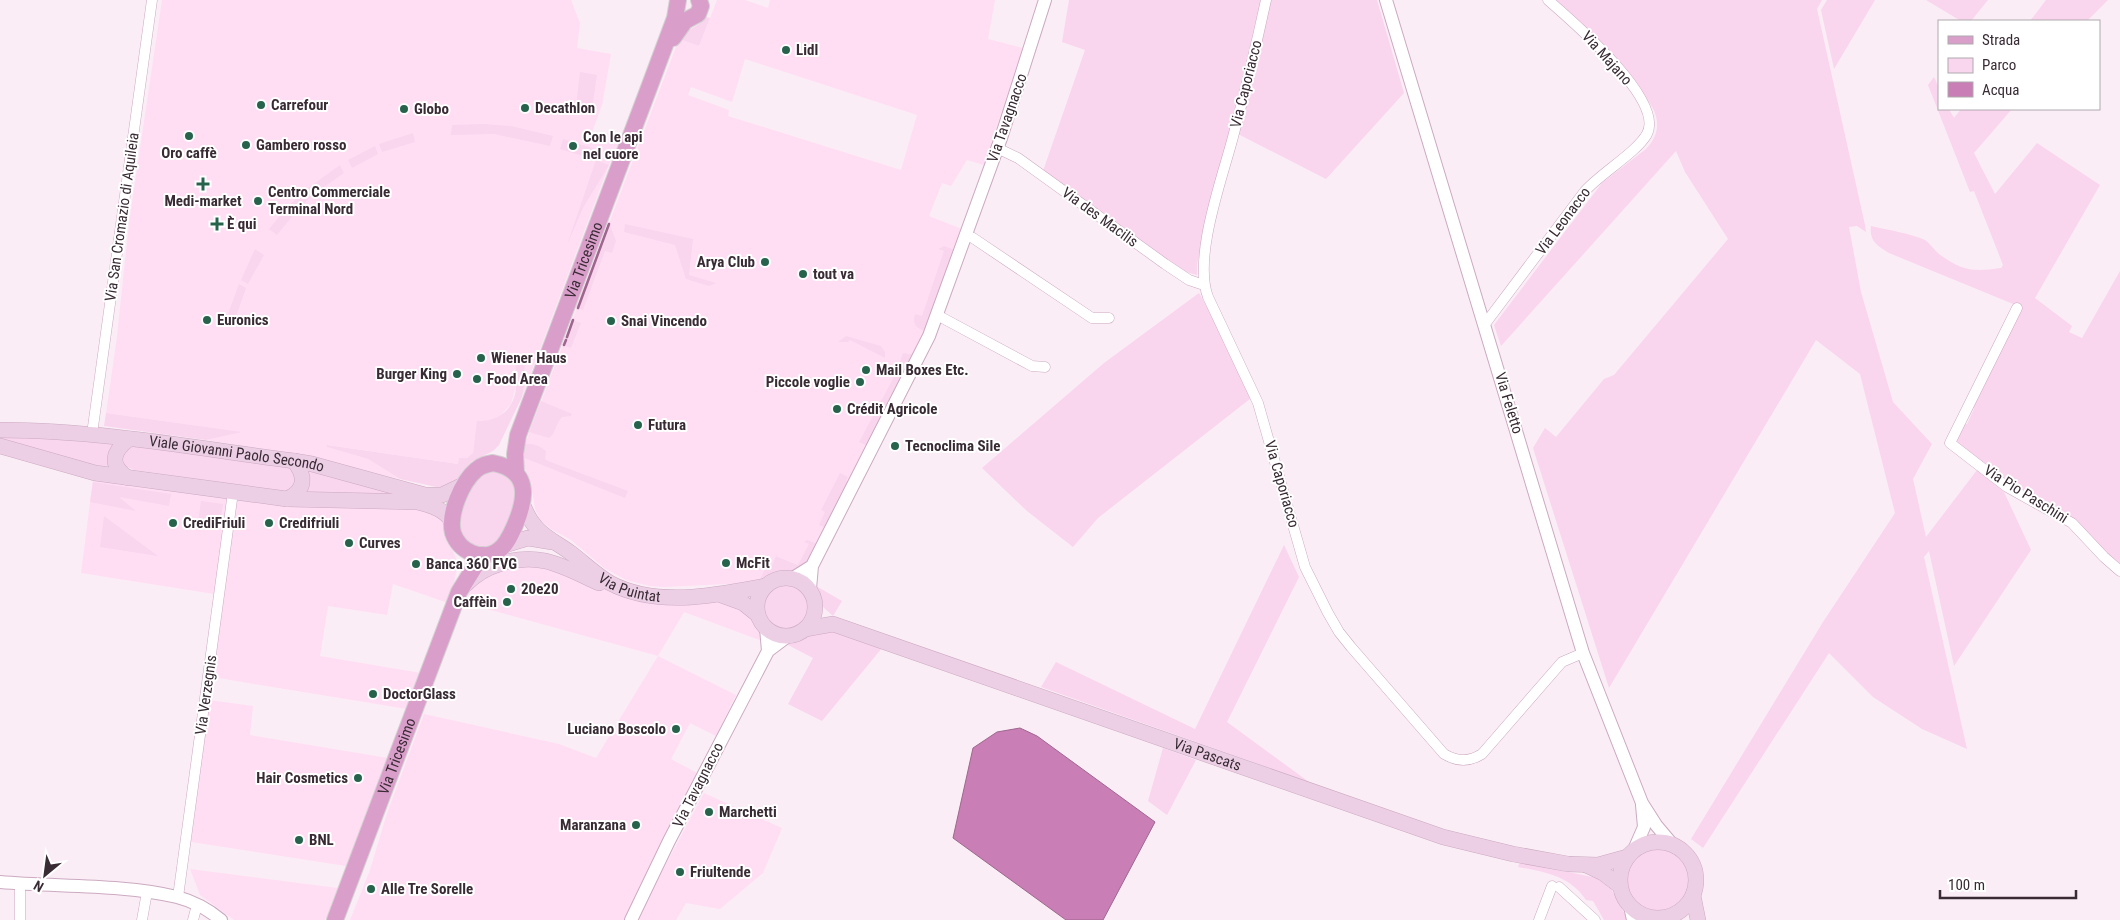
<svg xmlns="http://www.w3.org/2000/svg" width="2120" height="920" font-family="'Roboto Condensed',sans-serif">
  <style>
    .built { fill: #ffdef4; fill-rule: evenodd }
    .green { fill: #fad5ee }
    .water { fill: #c97fb5; stroke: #9e668e }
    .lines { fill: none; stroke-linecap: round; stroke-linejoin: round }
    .stream { stroke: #9e668e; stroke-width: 2.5 }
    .minor-casing { stroke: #cbaac1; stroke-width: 11 }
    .tertiary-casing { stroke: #cbaac1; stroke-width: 14 }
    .secondary-casing { stroke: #cbaac1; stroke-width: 16 }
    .primary-casing { stroke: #d3d0d2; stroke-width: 18 }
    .minor { stroke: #fff; stroke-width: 10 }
    .tertiary { stroke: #fff; stroke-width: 12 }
    .secondary { stroke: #eccfe5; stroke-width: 15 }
    .primary { stroke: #d99eca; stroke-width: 16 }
    .poi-dot { fill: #26624c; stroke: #fff; stroke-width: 2 }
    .labels { text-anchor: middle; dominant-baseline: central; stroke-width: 4; stroke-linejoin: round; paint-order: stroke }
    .poi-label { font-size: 15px; font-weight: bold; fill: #382b34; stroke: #fff; text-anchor: start }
    .street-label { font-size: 15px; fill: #382b34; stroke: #fff }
  </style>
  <rect width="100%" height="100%" fill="#fbedf6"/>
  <path class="built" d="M162,0h409l9,23 -3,25 34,6 -9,51 -10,27 10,4 5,-3 15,5 -13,27 -87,232 2,-11 1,-25 -12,10 3,14 -5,19 -12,13 -13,4h-8l-5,32 -6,5 -9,6 -130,-19v2l40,12 32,20 -107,-25 -87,-14 34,-8 -134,-19 11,-77 12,-113z
    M717,0h28l23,8 2,-8h225l-7,39 35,9 -39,117 -17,-5 -16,26 -9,-3 -13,33 33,13 -36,102 -106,209 -19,26 -25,-10 -4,9 -5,-1 -7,15 -11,4 -85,4 -14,-1 -24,-6 -22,-12 -33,-28 -20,-11 -10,-8 -6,-12 -4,-26 -8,-19 2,-20 154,-405 20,7zM745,59l172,56 -16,55 -173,-54 1,-6 -41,-15 3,-8 41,15z
    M93,479l130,17 4,4 -13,94 -133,-21z
    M239,499l192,10 13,13 12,37 1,9 -4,20 -5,15 -55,-19 -6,31 -59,-9 -8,50 101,17 -14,36 -195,-32 24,-175z
    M531,561l96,36 100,4 25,16 9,16 1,8 -78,-29 -26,44 78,39 -20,41 -26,-13 -19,36 26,14 -73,147h-274l20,-50 17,-57 37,-99 135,30 37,14 62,-102 -193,-53 5,-13 8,-11z
    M209,700l44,6 -3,29 138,23 -42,108 -155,-24z
    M704,793l78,35 -19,45 -43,36 -34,-6 -10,17h-40z
    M190,869l148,19 -13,32h-91l-34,-25z"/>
  <path class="green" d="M1069,0h192l-64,264v11l-14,-4 -29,-20 -111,-80 42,-121 -23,-8z
    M1271,0h106l27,93 -78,86 -88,-45z
    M1548,0h274l-5,9 48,216 1,7 -9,-6 -8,1 12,65 32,110 39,42 -19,35 13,58 51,-67 27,22 27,58 -77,116 -25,-115 -5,6 43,192 -45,-20 -49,-32 -44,-44 -126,195 -12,-9 132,-217 72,-109 -35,-139 -44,-34 -207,348 -76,-240 12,-20 11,9 48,-58 10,-4 114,-136 -43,-67 -9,-21 -175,195 -7,-21 108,-142 44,-34c15,-15 14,-33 2,-48z
    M1827,0h48l-41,69 -13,-59z
    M1926,0h62l-17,21h-10z
    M2046,0h62l-21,21h-57z
    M706,17l4,1 -11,28 -20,-7c9,-12 19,-11 27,-22z
    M580,72l17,3 -5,33 -16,-2z
    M1934,77l5,11v21h10l5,9 7,-9h51l-38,44 21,41 42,-51 63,42 -65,113 37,28 -3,6 13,6 38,-67v296l-39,-40 -73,-44 -48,-35 -3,-7 5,-17h5l7,-15v-8l44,-95 -129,-53c-12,-7 -20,-12 -18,-27 17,4 38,7 54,14 5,3 9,10 14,14 23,17 34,18 62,14l2,-3 -29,-74 -4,1 -42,-107z
    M484,124l27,2 42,10 -3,10 -56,-12 -43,1 1,-10z
    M413,133l2,9 -33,10 -3,-8z
    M563,139l36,11 -3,10 13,5 -26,43 -16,37 29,-85 -36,-11z
    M375,146l3,8 -26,14 -4,-8z
    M340,165l4,8 -30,21 -6,-6z
    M305,191l6,6 -12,11 -22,27 -8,-6 18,-22z
    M609,222l7,19 -4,12 -7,-2 -22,59 -7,-3z
    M625,224l68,15 -4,36 27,8 -7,3 -23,-7 -11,-34 -51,-13z
    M944,246l11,4 -29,81c-10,-2 -14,-7 -11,-17l7,2 22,-65 -6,-2z
    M255,249l9,6 -16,29 -7,-4z
    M239,284l7,4 -10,29 -8,-3z
    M1199,293l56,102 -157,123 -25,29 -46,-36 -45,-43 122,-105z
    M572,320l9,3 -10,25 -9,-3z
    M846,336l35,10 4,6v6l-35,-18 -2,2h-10z
    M903,353l13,2 -48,91 -9,-4 38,-71z
    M518,359l7,2 -1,26 -2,10 -23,48 -6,6 -22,11 -16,19 -14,7 -41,-9 -32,-20 -41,-12v-2l131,19 1,-6h8l6,-5 4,-32c22,1 39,-13 39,-36 1,-13 -3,-12 2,-26z
    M541,401l31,13 -1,2 -9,1c-6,6 -6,16 -13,21l-20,-6z
    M106,413l136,19 -36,8 -102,-14z
    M0,434l118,8 -3,26 -26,-4 -89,-24z
    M132,444l159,24 4,7v9l-7,6 -5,1 -149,-21 -9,-4 -3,-10z
    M525,444c8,-1 15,2 21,7l-1,8 3,2 80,30 -3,7 -103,-41z
    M305,469l97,26 -100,-2z
    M488,470l22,6 8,18 -15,42 -9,11 -17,3 -18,-17 1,-17 13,-31 3,-7z
    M840,473l8,4 -2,4 4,1 -24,46 -7,-3 6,-13 -4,-2z
    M93,482l78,12 -2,12 -50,-9 17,14 -46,-9z
    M201,501l22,3 -3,21 -22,-3z
    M104,516l54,40 -58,-9z
    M807,540l11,4c-19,34 -23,25 -56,37l-2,-2 7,-15 5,1 4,-9 22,9 11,-21 -5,-2z
    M1284,545l15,32 -72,145 82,60 -268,-95 15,-25 139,67z
    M764 607a22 22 0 1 1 44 0a22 22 0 1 1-44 0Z
    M816,586l26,15 -9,15 -10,-9z
    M832,631l50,17 -60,73 -34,-17 25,-46 -27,-14 25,-11z
    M1163,748l33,12 -29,55 -19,-14z
    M1625 879a32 32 0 1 1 64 0a32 32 0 1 1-64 0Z
    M1520,862l77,16 14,11 17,31h-24l-11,-19 -7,-1c-16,-24 -41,-28 -68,-33z"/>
  <path class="water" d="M1020,728l17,8 118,86 -52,98h-37l-113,-82 20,-90 24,-16z"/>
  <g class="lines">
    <path class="stream" d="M578,308l31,-84
      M567,337l6,-17
      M564,345l2,-5"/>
    <defs>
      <path id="minor" d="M1266,0c-10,46 -21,92 -33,137 -11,42 -40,120 -25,160l50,106 47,164 23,46 11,19 12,15 93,107c14,8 25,8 38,0l80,-92 21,-9
        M997,148l21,10 147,106 24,16 15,5
        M965,235l8,3 119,80h17
        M2017,308l-67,135 57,44 65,36 32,34 16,14
        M937,315l95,51 13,1
        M1485,324l100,-133c16,-18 52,-39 62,-57 18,-34 -75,-113 -99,-134
        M92,434l60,-434
        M1559,887l36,33
        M178,897l55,-405
        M20,920v-36
        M142,920l5,-28
        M193,920l4,-15
        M1539,920l13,-34"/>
      <path id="tertiary" d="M1386,0l197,653 59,150 14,22 16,19
        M793,578l19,-12
        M810,589l2,-23 117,-230 72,-198 44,-138
        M766,628l2,23
        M1634,850l10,-23 -2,-22
        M0,882c56,5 123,2 177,15 15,4 32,13 44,23
        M1630,906l3,14
        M631,920l38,-79 99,-190 20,-15
        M1658,920l3,-2"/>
      <g id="secondary">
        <path id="s1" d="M0,430c98,0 196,18 294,31l18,3 113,31h17l23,-11"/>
        <path d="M0,446l95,27 155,21 37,5 131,3c13,4 27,7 34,20"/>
        <path d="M128,478c-19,-13 -16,-26 1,-39"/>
        <path d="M287,499c19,-9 19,-23 7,-38"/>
        <path id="s2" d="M523,505c11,28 25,32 48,48 13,10 25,22 39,30 47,25 107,12 155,3"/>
        <path d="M505,545l23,-7 24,4"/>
        <circle cx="786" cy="607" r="29"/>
        <path d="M466,584c10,-10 20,-16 33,-20 41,-13 63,2 100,19"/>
        <path d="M721,595l22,8 15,12"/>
        <path id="s3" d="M805,629l28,-5 610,213 70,17 55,10 30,1 29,-8"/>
        <circle cx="1658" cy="880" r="38"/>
        <path d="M1586,865l17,8 17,13"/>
        <path d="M1693,895l5,25"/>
      </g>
      <g id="primary">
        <path d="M673,38l12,-17 13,-7 3,-8 -2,-6"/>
        <path d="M493,463c37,7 34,34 22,62 -4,9 -8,19 -16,25 -17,13 -40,1 -46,-17 -5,-19 9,-51 23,-63 5,-5 11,-6 17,-7z"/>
        <path id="s4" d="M516,473l-1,-19 3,-19 132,-350 25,-67 3,-18"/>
        <path id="s5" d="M335,920l124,-328 23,-37"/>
      </g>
    </defs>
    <use href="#minor" class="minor-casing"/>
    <use href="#tertiary" class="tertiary-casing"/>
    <use href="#secondary" class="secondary-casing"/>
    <use href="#primary" class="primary-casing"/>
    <use href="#minor" class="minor"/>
    <use href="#tertiary" class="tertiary"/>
    <use href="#secondary" class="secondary"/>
    <use href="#primary" class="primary"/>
  </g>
  <g class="poi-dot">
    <circle cx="786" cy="50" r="5"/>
    <circle cx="261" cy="105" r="5"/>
    <circle cx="525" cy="108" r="5"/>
    <circle cx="404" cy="109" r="5"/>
    <circle cx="189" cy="136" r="5"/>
    <circle cx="246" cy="145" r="5"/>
    <circle cx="573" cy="146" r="5"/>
    <path d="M200.5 176.5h5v5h5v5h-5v5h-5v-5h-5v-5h5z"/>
    <circle cx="258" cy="201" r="5"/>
    <path d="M214.5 216.5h5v5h5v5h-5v5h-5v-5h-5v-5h5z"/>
    <circle cx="765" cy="262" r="5"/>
    <circle cx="803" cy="274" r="5"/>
    <circle cx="207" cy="320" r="5"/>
    <circle cx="611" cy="321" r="5"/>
    <circle cx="481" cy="358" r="5"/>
    <circle cx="866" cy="370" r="5"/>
    <circle cx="457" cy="374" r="5"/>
    <circle cx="477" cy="379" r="5"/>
    <circle cx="860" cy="382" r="5"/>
    <circle cx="837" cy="409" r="5"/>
    <circle cx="638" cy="425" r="5"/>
    <circle cx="895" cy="446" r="5"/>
    <circle cx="173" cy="523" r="5"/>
    <circle cx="269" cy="523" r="5"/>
    <circle cx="349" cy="543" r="5"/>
    <circle cx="726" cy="563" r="5"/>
    <circle cx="416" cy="564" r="5"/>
    <circle cx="511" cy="589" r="5"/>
    <circle cx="507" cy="602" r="5"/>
    <circle cx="373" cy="694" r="5"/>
    <circle cx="676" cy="729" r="5"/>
    <circle cx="358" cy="778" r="5"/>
    <circle cx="709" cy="812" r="5"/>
    <circle cx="636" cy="825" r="5"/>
    <circle cx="299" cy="840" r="5"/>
    <circle cx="680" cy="872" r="5"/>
    <circle cx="371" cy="889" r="5"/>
  </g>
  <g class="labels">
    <g class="poi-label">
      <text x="796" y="50">Lidl</text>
      <text x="271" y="105">Carrefour</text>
      <text x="535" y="108">Decathlon</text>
      <text x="414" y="109">Globo</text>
      <text x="583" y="137">Con le api<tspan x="583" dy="17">nel cuore</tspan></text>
      <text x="256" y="145">Gambero rosso</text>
      <text x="189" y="153" text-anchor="middle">Oro caffè</text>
      <text x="268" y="192">Centro Commerciale<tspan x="268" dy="17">Terminal Nord</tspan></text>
      <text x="203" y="201" text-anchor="middle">Medi-market</text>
      <text x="227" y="224">È qui</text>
      <text x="755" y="262" text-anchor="end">Arya Club</text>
      <text x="813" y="274">tout va</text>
      <text x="217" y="320">Euronics</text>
      <text x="621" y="321">Snai Vincendo</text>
      <text x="491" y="358">Wiener Haus</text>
      <text x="876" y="370">Mail Boxes Etc.</text>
      <text x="447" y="374" text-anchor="end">Burger King</text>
      <text x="487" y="379">Food Area</text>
      <text x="850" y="382" text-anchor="end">Piccole voglie</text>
      <text x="847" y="409">Crédit Agricole</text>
      <text x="648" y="425">Futura</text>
      <text x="905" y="446">Tecnoclima Sile</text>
      <text x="183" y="523">CrediFriuli</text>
      <text x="279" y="523">Credifriuli</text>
      <text x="359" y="543">Curves</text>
      <text x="736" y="563">McFit</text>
      <text x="426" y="564">Banca 360 FVG</text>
      <text x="521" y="589">20e20</text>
      <text x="497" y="602" text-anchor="end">Caffèin</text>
      <text x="383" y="694">DoctorGlass</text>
      <text x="666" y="729" text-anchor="end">Luciano Boscolo</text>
      <text x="348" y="778" text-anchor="end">Hair Cosmetics</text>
      <text x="719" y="812">Marchetti</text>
      <text x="626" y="825" text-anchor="end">Maranzana</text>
      <text x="309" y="840">BNL</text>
      <text x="690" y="872">Friultende</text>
      <text x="381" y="889">Alle Tre Sorelle</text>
    </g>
    <g class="street-label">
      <text transform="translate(1607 58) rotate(48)">Via Majano</text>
      <text transform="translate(1246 84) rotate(-76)">Via Caporiacco</text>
      <text transform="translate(1007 118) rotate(-71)">Via Tavagnacco</text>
      <text transform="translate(122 217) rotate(-82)">Via San Cromazio di Aquileia</text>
      <text transform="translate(1100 217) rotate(36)">Via des Macilis</text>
      <text transform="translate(1563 221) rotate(-53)">Via Leonacco</text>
      <text stroke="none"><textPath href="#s4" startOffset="225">Via Tricesimo</textPath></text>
      <text transform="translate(1509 403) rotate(73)">Via Feletto</text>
      <text stroke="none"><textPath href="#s1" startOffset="238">Viale Giovanni Paolo Secondo</textPath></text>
      <text transform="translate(1282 484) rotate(74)">Via Caporiacco</text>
      <text transform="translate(2026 494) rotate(32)">Via Pio Paschini</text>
      <text stroke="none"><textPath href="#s2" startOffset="139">Via Puintat</textPath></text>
      <text transform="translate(206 695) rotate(-82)">Via Verzegnis</text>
      <text stroke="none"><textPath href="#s3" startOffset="425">Via Pascats</textPath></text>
      <text stroke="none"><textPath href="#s5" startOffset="175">Via Tricesimo</textPath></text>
      <text transform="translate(698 785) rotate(-63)">Via Tavagnacco</text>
    </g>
  </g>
  <rect x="1938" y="20" width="162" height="90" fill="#ffffff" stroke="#afaaae"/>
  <rect x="1948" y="36" width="25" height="8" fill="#d99eca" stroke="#afaaae"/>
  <text x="1982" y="45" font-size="15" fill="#382b34">Strada</text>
  <rect x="1948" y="58" width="25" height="15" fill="#fad5ee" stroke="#afaaae"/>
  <text x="1982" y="70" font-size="15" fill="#382b34">Parco</text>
  <rect x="1948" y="82" width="25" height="15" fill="#c97fb5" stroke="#afaaae"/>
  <text x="1982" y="95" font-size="15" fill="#382b34">Acqua</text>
  <g transform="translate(45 875) rotate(209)" stroke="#ffffff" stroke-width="4" paint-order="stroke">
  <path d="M0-4L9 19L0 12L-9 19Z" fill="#382b34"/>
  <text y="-8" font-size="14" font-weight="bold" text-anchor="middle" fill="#382b34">N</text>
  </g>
  <path d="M1940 890v8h136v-8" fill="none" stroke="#382b34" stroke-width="2.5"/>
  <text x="1948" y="890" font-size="15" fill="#382b34" stroke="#ffffff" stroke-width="4" paint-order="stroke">100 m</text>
</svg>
